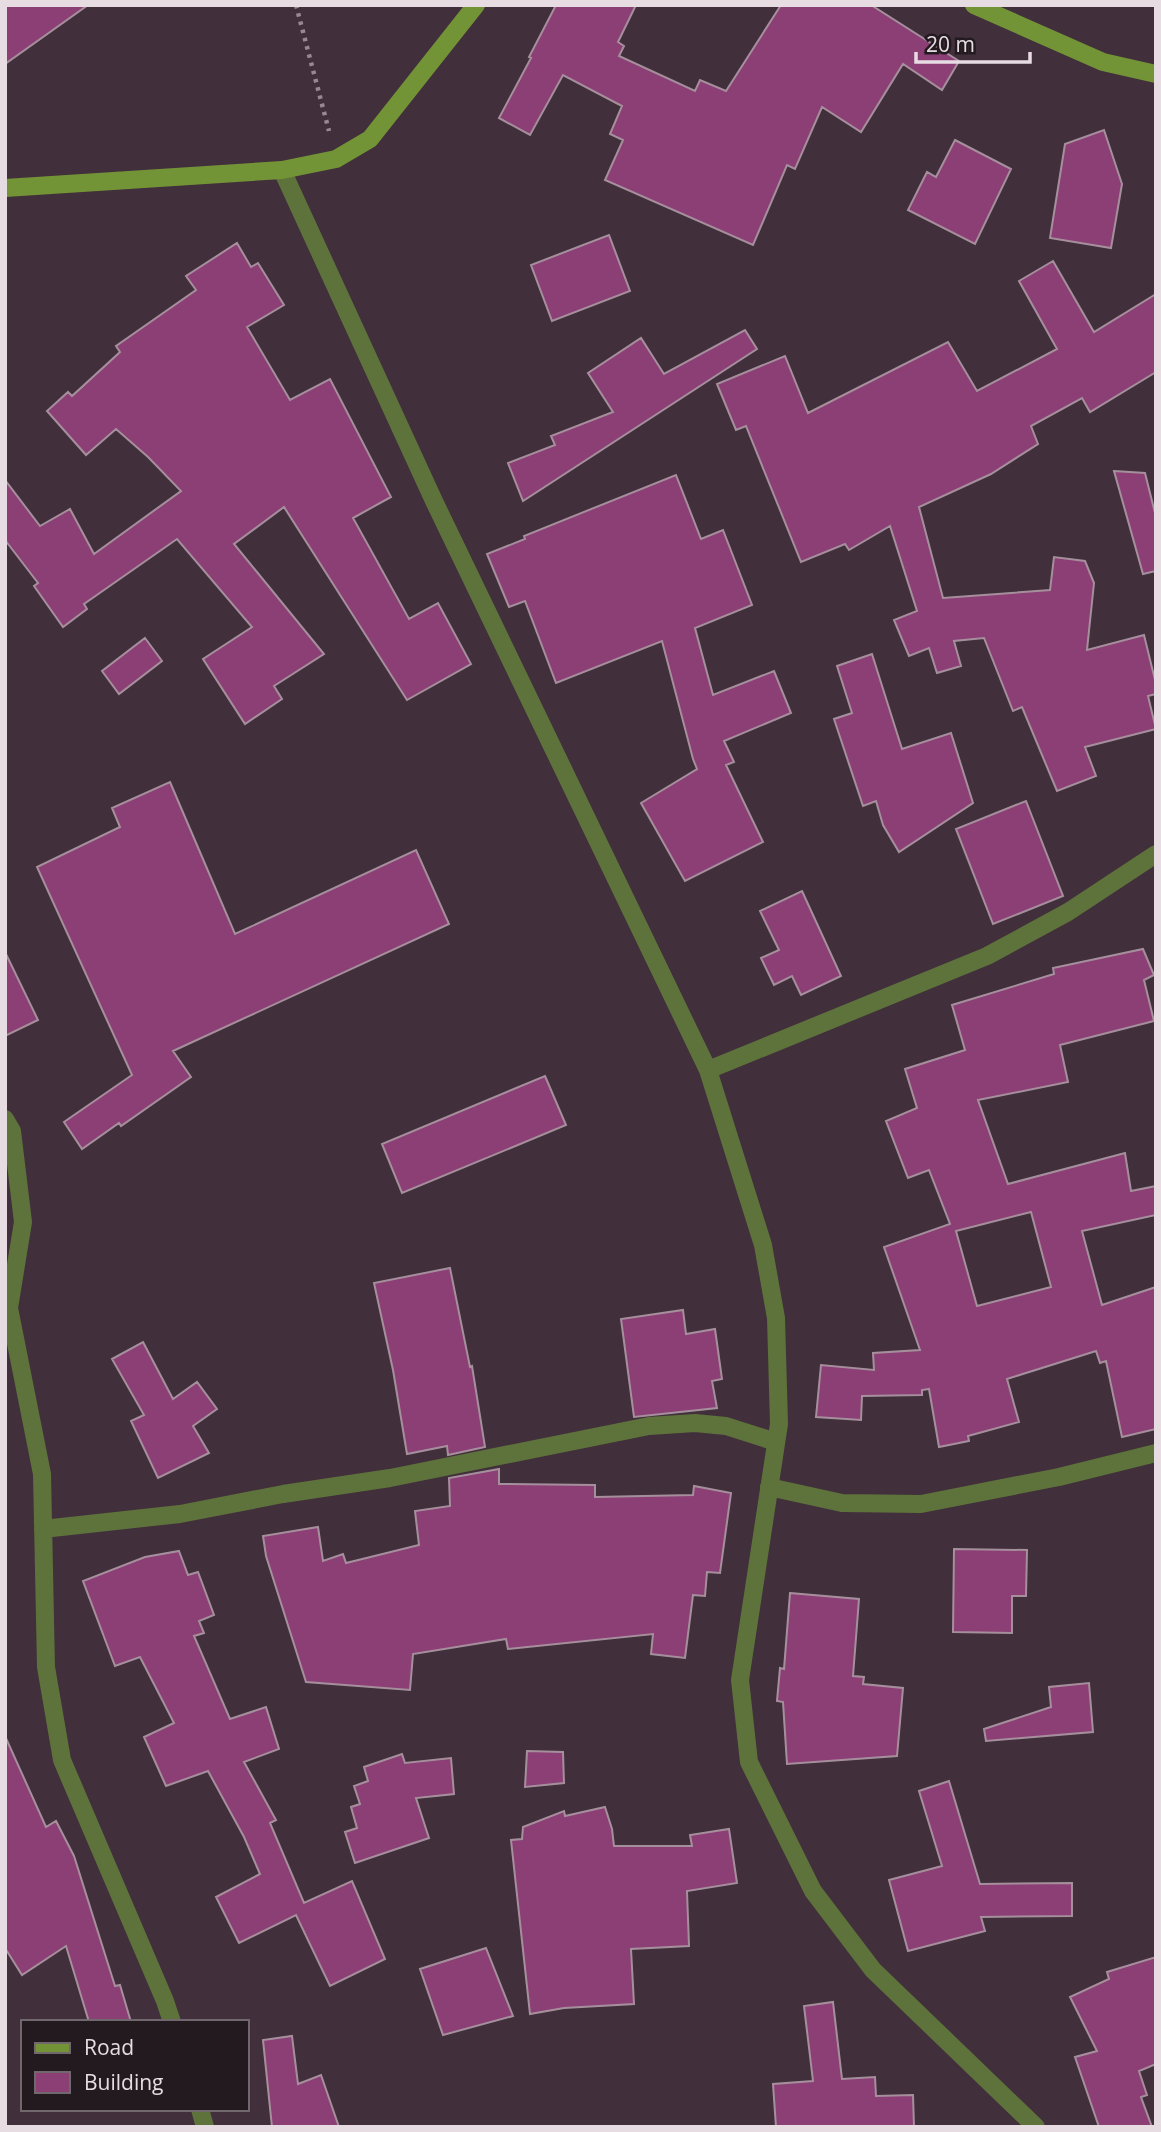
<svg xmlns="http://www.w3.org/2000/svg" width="1161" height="2132" font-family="'Open Sans',sans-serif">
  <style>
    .building { fill: #8c3f75; stroke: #a68f9d; stroke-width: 2; fill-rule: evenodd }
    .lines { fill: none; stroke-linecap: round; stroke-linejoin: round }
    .path { stroke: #978892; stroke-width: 4.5; stroke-dasharray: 3.5 5; stroke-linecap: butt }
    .lane { stroke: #5e723b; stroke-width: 18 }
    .street { stroke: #5e723b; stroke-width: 18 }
    .secondary { stroke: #739337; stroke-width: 18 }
  </style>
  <rect width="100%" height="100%" fill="#412f3b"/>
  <path class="building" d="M5,5h83l-83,59z
    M556,5h80l-18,37 6,4 -5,10 76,35 5,-11 26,11 55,-86h90l88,56 -17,29 -39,-26 -42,68 -39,-25 -27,62 -8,-4 -34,80 -148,-65 18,-40 -13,-6 12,-28 -59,-31 -33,60 -31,-17 32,-60 -2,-1z
    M1104,130l18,54 -11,64 -61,-10 15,-94z
    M955,140l56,29 -36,75 -67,-34 19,-38 9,5z
    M609,235l21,56 -78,30 -21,-56z
    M237,243l14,24 7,-4 26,42 -37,22 43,73 40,-21 61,118 -38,21 56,101 29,-16 33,61 -64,36 -123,-193 -50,37 90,110 -50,32 8,13 -37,25 -42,-65 49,-32 -75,-88 -93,65 3,5 -24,18 -29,-41 4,-3 -33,-43v-60l35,46 30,-17 24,45 87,-63 -33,-34 -32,-28 -30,26 -39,-44 21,-19 4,4 48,-44 -4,-6 80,-56 -10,-14z
    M1053,261l41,71 62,-38v78l-66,40 -8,-14 -51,28 7,18 -47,30 -72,33 24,91 107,-8 4,-33 31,4 9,22 -7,67 57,-15 12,49v10l-8,2 8,33 -71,18 11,29 -39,15 -35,-84 -9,4 -29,-73 -30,3 7,25 -24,7 -8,-25 -20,8 -15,-36 23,-9 -27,-85 -41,24 -4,-6 -44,18 -55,-136 -10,4 -19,-46 68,-28 23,57 140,-71 29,49 80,-42 -38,-68z
    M745,330l12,19 -234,152 -15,-38 47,-18 -4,-9 62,-24 -25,-39 53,-35 23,36z
    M1114,471l31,2 11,44v54l-13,3z
    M676,475l25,64 22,-9 29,75 -57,23 18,67 61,-24 17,42 -67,28 10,21 -8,3 37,77 -78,39 -44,-78 56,-34 -4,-10 -31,-118 -106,42 -31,-82 -16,6 -22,-53 38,-15 -1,-3z
    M145,638l17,23 -43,33 -17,-23z
    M872,654l30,95 49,-16 22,70 -74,49 -16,-27 -7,-24 -13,5 -29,-87 18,-6 -15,-47z
    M170,782l65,152 181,-84 33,74 -276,127 18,26 -70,49 -2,-3 -37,26 -18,-27 68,-47 -95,-208 83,-40 -8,-19z
    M1026,801l37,95 -70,28 -37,-95z
    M802,891l39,85 -40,19 -9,-19 -18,9 -13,-27 18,-8 -19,-39z
    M1143,949l11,26 -10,5 10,41 -94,24 8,37 -90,18 30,84 117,-31 6,38 25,-5v29l-74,16 20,74 54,-18v142l-34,8 -16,-76 -6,2 -4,-12 -89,28 12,43 -51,14 1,5 -30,6 -10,-58 -7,1v5l-60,1 -1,24 -45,-3 5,-52 53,5 -1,-17 47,-3 -36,-103 66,-23 -21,-54 -21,8 -22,-57 31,-13 -12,-39 60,-19 -13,-45 102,-31 -1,-6zM1031,1212l20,75 -74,19 -21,-75z
    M5,952l33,68 -33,16z
    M545,1076l21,49 -164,68 -20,-49z
    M450,1268l20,99 2,-1 13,81 -37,8 -1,-9 -40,8 -14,-84 -19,-87z
    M683,1310l3,24 29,-5 7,50 -10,2 5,27 -83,9 -13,-98z
    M143,1342l30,57 24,-17 20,27 -24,17 16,27 -51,25 -27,-57 13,-6 -32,-56z
    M499,1469v15l96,1v12l98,-2 1,-9 37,7 -11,80 -13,-1 -2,24 -12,-1 -8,63 -34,-4 2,-20 -145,15 -2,-10 -93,15 -3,36 -104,-8 -40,-126 -3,-20 55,-9 5,34 20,-7 3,9 73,-18 -4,-34 35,-5 -1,-28z
    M954,1549l73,1 -1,46h-14v37l-59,-1z
    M179,1551l9,24 10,-3 16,43 -15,6 5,12 -10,3 36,83 36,-12 13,42 -35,13 32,58 -6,3 34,80 48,-22 33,78 -55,27 -34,-71 -57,28 -23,-46 44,-23 -16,-37 -36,-66 -42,15 -22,-49 30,-14 -34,-66 -25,9 -32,-85 62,-24z
    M790,1593l69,6 -6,77 11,1 -1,7 40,4 -6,68 -110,8 -4,-62 -6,-1 3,-33 4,1z
    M1089,1683l4,49 -107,9 -2,-12 67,-22 -2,-20z
    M5,1736l41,91 10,-6 18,35 41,130 5,-1 11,37h-42l-23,-76 -44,29 -17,-27z
    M527,1751l36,1 1,31 -39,4z
    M402,1754l3,9 46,-5 3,36 -38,4 13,40 -74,25 -10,-31 12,-4 -6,-21 9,-3 -6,-18 14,-5 -4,-14z
    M949,1781l31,103 92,-1v33l-91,1 4,14 -77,20 -19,-71 53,-14 -23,-75z
    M605,1807l7,22 2,17h78l-2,-11 39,-6 8,54 -50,8 2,55 -58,3 3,55 -70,4 -34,6 -19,-174 11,-1 1,-12 41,-16 1,5z
    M486,1948l27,68 -70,19 -23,-66z
    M1156,1957v107l-17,7 8,24 -6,2 11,30h-53l-24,-70 22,-6 -27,-54 39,-18 -2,-7z
    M833,2002l9,77 33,-2 1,19 37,-1 1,32h-138l-3,-43 40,-3 -9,-75z
    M292,2036l6,48 23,-9 18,52h-67l-9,-87z"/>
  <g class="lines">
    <path class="path" d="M296,5l33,126"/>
    <path class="lane" d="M5,1119l7,12 11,91 -14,86"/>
    <path class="street" d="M282,170l152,331 274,569 55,175 13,73 3,106 -39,256 9,82 64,129 60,79 163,157
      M708,1070l279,-114 81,-44 88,-58
      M5,1302l4,6 33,166 4,193 16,93 103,241 7,21
      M769,1487l73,16 79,1 138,-27 97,-24
      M43,1529l137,-15 103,-20 107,-16 259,-52 46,-3 31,3 50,16
      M200,2109l5,18"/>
    <path class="secondary" d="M974,5l129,57 53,12
      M5,188l277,-18 54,-11 34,-20 106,-134"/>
  </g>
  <rect width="1161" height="2132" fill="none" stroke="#e8dce3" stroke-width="14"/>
  <rect x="21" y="2020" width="228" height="91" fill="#221a1f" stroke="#71686d" stroke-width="2"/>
  <rect x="35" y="2043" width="35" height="10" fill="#739337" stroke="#71686d" stroke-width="2"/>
  <text x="84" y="2055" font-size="21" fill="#e8dce3">Road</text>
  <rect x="35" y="2072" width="35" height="21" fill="#8c3f75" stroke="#71686d" stroke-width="2"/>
  <text x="84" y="2090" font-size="21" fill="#e8dce3">Building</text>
  <path d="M916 52v10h114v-10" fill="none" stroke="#e8dce3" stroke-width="3.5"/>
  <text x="926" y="52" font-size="21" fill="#e8dce3" stroke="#221a1f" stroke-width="5" paint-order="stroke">20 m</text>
</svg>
